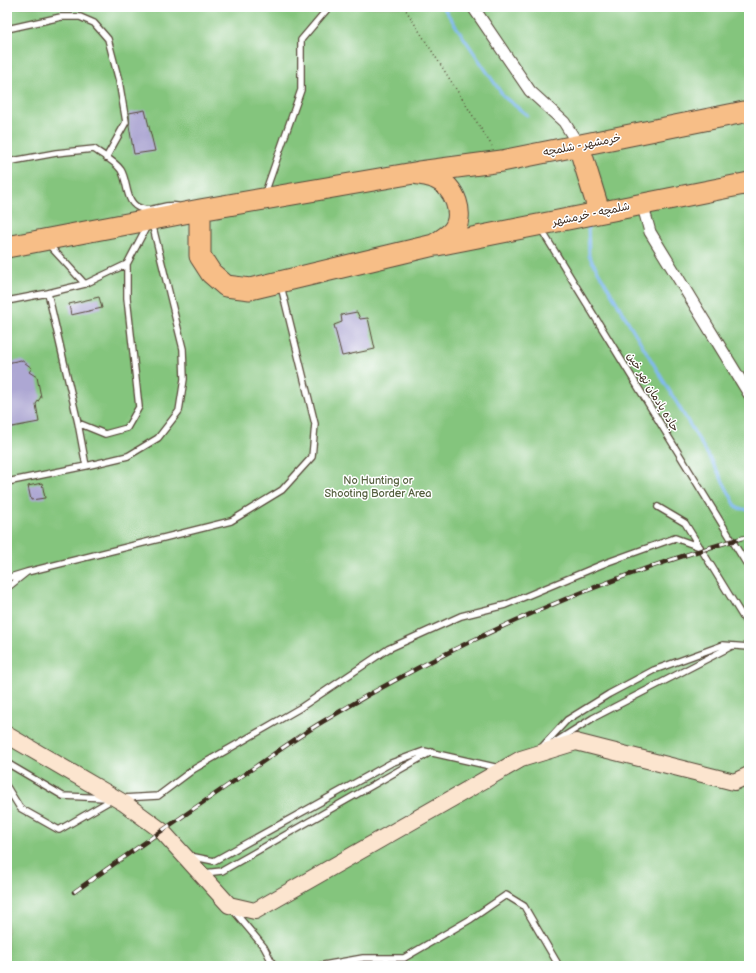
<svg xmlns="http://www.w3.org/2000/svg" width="756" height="973" font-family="'Balsamiq Sans','Playpen Sans Arabic',sans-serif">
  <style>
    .green { fill: #84c57d; stroke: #60784e }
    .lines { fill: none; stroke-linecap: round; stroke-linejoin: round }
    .stream { stroke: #81b9f1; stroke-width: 3 }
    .building { fill: #ada7d3 }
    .lane-casing { stroke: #554637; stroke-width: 8 }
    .street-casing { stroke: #554637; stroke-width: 13 }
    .secondary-casing { stroke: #554637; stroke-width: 18 }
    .highway-casing { stroke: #554637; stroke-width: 23 }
    .path { stroke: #554637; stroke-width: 1.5; stroke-dasharray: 1 3; stroke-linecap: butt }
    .lane { stroke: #fff; stroke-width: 5.5 }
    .street { stroke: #fff; stroke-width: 11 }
    .secondary { stroke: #fce5cf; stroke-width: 16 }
    .highway { stroke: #f7be87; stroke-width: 21 }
    .rail-casing { stroke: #3b2a1e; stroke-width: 4.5 }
    .rail { stroke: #fff; stroke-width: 3; stroke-dasharray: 9; stroke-linecap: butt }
    .labels { text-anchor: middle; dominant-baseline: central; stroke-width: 3; stroke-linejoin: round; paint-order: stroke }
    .street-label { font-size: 11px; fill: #3b2a1e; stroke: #fff }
    .park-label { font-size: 11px; fill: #55603f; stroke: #fff }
  </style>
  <rect width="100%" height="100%" fill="#fff"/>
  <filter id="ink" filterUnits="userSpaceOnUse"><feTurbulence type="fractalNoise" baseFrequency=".025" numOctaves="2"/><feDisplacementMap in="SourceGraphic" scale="8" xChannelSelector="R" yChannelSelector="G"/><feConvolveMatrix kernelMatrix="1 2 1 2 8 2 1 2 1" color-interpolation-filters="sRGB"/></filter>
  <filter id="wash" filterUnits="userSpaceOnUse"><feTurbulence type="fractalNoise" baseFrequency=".012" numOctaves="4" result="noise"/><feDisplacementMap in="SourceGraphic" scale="16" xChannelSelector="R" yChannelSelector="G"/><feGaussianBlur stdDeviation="0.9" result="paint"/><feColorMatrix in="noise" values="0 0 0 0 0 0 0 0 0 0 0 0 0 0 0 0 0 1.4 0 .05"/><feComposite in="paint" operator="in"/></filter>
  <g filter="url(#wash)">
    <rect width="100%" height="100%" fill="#eae5c6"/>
    <path class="green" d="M7,7h742v959h-742z"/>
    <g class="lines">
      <path class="stream" d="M443,7l61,90 23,18
        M588,225l1,31 129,216 19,36 12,2"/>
    </g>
    <g id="blocks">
      <path class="building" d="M145,110l10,41 -21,3 -5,-28v-13z
        M99,297l3,11 -31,7 -2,-11z
        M357,312l3,7 8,-1 7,31 -33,7 -8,-31 8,-3 -1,-7z
        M21,360l11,8 -3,4 8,5 4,20 -5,7 3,18 -32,6v-65z
        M42,483l3,15 -14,2 -3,-14z"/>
    </g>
  </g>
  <g filter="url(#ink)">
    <use href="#blocks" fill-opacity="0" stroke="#554637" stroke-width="1"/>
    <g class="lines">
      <defs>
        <path id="lane" d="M7,29l54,-12h19l14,6 14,16 11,42 7,41 -20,36
          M7,162l49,-9 38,-4c8,6 21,12 27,21 8,13 3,35 22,39 10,3 22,-6 34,-3
          M265,193l36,-103v-50l28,-33
          M541,229l208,339
          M49,245l36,39
          M127,264l-42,20 -37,9 30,130 27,11 22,-6 12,-21 -12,-109v-34l20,-38
          M7,301l41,-8
          M86,466l42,-10 30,-18 21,-27 5,-32 -1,-30 -31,-126
          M7,482l79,-16 -8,-43
          M658,507l27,16 64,104
          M27,572l204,-51 51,-31 30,-33 3,-33 -34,-138
          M7,578l20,-6 -20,16
          M555,742l38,-24 139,-72
          M541,748l26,-28 42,-26 45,-24 69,-25 26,2
          M7,763l56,33 43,2
          M7,787l13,21 39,22 54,-31
          M122,798l36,-2 36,-27 106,-61 88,-59 73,-33 44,-11 103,-43 67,-24 25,9
          M190,856l24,5 177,-98 33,-12 75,17
          M204,873l18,-2 209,-119
          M233,910l31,37 10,19
          M318,966l45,-8h41l67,-39 35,-24 18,11 35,60"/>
        <path id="street" d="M473,7l57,84 34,31 15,24
          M642,203l8,29 99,162"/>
        <path id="secondary" d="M7,735l117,68 38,28 67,74 26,6 266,-152 55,-17 158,40 15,-7"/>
        <path id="highway" d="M579,146l20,65
          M419,172l83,-11 247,-50
          M437,245l312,-62
          M7,247l193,-37 214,-37c7,2 15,2 21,5 20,8 31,38 17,54 -5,5 -12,9 -18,13l-184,44 -24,-3 -15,-13 -11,-17v-46"/>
      </defs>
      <use href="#lane" class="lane-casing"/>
      <use href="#street" class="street-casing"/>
      <use href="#secondary" class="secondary-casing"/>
      <use href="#highway" class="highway-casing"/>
      <path class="path" d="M404,7l88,139"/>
      <use href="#lane" class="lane"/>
      <use href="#street" class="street"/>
      <use href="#secondary" class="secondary"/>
      <use href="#highway" class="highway"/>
      <defs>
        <path id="rail" d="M74,892c60,-42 120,-84 181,-125 22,-15 44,-31 67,-45 134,-81 277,-144 427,-186"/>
      </defs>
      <use href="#rail" class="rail-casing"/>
      <use href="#rail" class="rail"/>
    </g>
  </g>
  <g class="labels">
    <g class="street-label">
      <text transform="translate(582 145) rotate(-11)">خرمشهر - شلمچه</text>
      <text transform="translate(591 214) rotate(-12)">شلمچه - خرمشهر</text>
      <text transform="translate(653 392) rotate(59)">جاده یادمان نهر خین</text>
    </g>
    <g class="park-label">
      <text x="378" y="480">No Hunting or<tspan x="378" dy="13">Shooting Border Area</tspan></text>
    </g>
  </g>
  <rect width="756" height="973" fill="none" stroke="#fff" stroke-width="24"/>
</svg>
